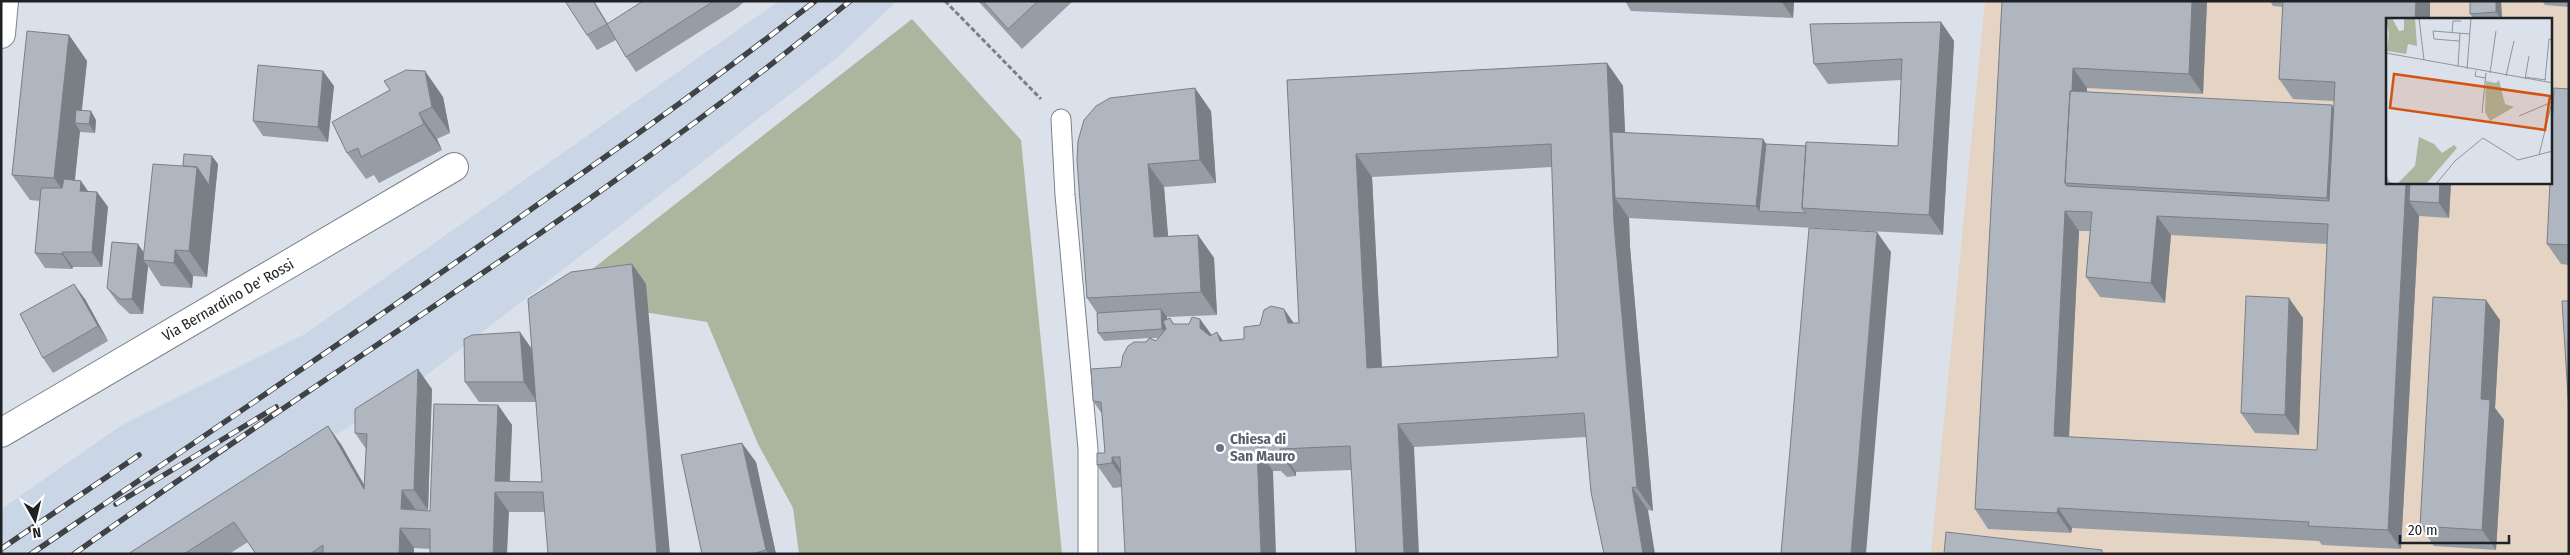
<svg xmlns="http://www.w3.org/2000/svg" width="2570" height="555" font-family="'Fira Sans Condensed',sans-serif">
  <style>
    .industrial { fill: #e5d3c3; fill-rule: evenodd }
    .built { fill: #cad5e5 }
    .green { fill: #abb69f }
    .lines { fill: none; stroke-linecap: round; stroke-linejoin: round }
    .service-casing { stroke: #7c828b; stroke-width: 21 }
    .minor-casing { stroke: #7c828b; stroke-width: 30 }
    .path { stroke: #7b8086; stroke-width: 3; stroke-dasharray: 5 2.5; stroke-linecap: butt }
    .service { stroke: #fff; stroke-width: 19 }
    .minor { stroke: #fff; stroke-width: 28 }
    .rail-casing { stroke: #3f4347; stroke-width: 5.5 }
    .rail { stroke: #fff; stroke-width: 4; stroke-dasharray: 11; stroke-linecap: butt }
    .wall { fill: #969da5; fill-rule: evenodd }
    .shaded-wall { fill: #7a7f86 }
    .building { fill: #afb6c0; stroke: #7a7f86; fill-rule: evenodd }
    .worship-dot { fill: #6b7280; stroke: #fff; stroke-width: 2 }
    .labels { text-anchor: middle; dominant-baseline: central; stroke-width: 5; stroke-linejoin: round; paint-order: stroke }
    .street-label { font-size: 15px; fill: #1f2225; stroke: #fff }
    .worship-label { font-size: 15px; font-weight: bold; fill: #5b616d; stroke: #fff; text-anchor: start }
    .inset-road { fill: none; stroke: #8f959c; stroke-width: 1 }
    .view { fill: #d4540e; fill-opacity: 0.15; stroke: #d4540e; stroke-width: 2.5 }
    .inset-edge { fill: none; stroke: #1f2225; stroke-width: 2.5 }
  </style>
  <rect width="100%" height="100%" fill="#dae1eb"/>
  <path class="industrial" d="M1985,1h584v553h-638zM2388,19h163v163h-163z"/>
  <path class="built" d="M779,1h118l-59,56 -418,323 -265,174h-154v-45l6,-4 115,-80 183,-91z"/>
  <path class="green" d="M912,19l109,121 41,414h-263l-6,-46 -35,-64 -51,-122 -114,-18 -30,-12z"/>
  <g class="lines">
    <defs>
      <path id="service" d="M1061,119l4,76 23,254v105"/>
      <path id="minor" d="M1,34l3,-33
        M1,433l453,-266"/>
    </defs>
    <use href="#service" class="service-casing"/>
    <use href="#minor" class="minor-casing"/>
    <path class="path" d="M945,1l96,98"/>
    <use href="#service" class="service"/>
    <use href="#minor" class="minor"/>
    <defs>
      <path id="rail" d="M116,504l160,-97
        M1,549l138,-94
        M31,554c163,-111 327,-222 488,-336 100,-71 200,-141 296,-217
        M74,554c258,-186 531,-350 776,-553"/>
    </defs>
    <use href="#rail" class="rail-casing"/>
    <use href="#rail" class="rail"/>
  </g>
  <path class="wall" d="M643,1h102l-8,7 -101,64 -10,-15 -10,-17 -19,10 -10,-15 21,-11z
    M978,1h95l-51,48z
    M1625,1h169l-1,17 -162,-7z
    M2002,1h205l-4,93 -116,-6v4l247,16v-7l-41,-2 -14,-20 4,-72 -10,-1 -3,-5h160v18h-42v163h63l-2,36 -30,-2 -18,333 -79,-4 -3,-4 -247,-13 -1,5 -83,-4 -13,-20zM2079,231h11l-4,46 14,20 65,6 6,-68 156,9 -10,206 -248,-13z
    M2501,1l1,18h-28l-4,-5z
    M2542,1h27v6l-24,-2z
    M1941,22l13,19 -11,194 -314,-17 1,29 23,264 -5,-1 -62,-73 -172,10 -63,23 -55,2v4l-9,1 -6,-6h-8l-160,17 -16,-23 8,-12 -3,-39 -9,-13 28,-34 28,-29 -45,3 -6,-8 -1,-20 -10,-15 -10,-138 134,-49 5,72 -52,4 4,49 30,-1 16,23 3,57 -50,2v2l3,-1 4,6 38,11 11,6 21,-2 16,-14 24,-16 9,14h6l-12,-243 320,-17 16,23 2,47 138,6 3,5 40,2h92l3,-66 -73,4 -14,-20zM1552,167l6,190 -176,10 -10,-190zM1151,338h7l-2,3z
    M69,35l18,26 -5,49 14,10 -1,13 -15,-1v-1l-5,49 6,1 7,10 9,1 11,15 -6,60h-29l-1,2 -27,-1 -10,-15 5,-52 -10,-1 -18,-25z
    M425,71l18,26 7,36 -13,6 5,11 -63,33 -5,-8 -8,4 -19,-26z
    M334,86l-6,56 -65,-6 -10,-15z
    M2569,89v176l-8,-1 -14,-20z
    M218,164l-11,113 -14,-1 -1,12 -31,-2 -13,-20 -5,48h-13l-12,-11 -11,-15 31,-44 6,9 39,-87z
    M632,264l14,20 -102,228h-35l-79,37 -16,-1v6h-158l-8,-12 -19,12h-101l200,-128 14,20 22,38 2,-35 -11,-16 77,-44 -4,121h-8l10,1 68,-106 14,20 -2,56 32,1 -6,-80h-57l-14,-20 67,-33z
    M85,299l23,42 -55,32 -10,-15z
    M2303,318l-4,117 -44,-2 -14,-20z
    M2500,320l-5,88 9,12 -8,130 -62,-4 -14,-20z
    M756,462l20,92h-74z"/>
  <path class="shaded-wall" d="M593,1h1l23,38 -10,-15z
    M1781,1h13l-1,17z
    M2192,1h15l-4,93 -14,-20z
    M2416,1h14v18h-15z
    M2496,1h5l1,18h-1l-5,-7z
    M1941,22l13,19 -11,194 -14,-20z
    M69,35l18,26 -7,63 -5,-1 5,8 -8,73 -18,-26z
    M1607,63l16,23 5,113 -13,-1 14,20 1,29 23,264 -16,-23 -23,-264z
    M2073,68l14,20 -5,96 -15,-1z
    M323,71l11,15 -6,56 -10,-15z
    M425,71l18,26 7,36 -18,-26z
    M1195,88l16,23 5,72 -16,-23z
    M2332,105l16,23 -5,93 -16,-23z
    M91,111l5,9 -1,13 -6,-9z
    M419,113l18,26 5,11 -18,-26z
    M1763,139l13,20 -17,52 -3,-5z
    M1356,154l16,23 11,214 -16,-23z
    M212,156l6,8 -3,29 -6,-8z
    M1148,164l16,23 6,73 -16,-23z
    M197,167l18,26 -8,84 -18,-26z
    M81,181l10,15 -11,-5z
    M2406,182h15l-12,19 10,15 -18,333 -13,-19z
    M2440,182h11l-2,36 -10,-15z
    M97,192l11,15 -6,60 -10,-15z
    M2065,211l14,20 -11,225 -14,-20z
    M2157,216l14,19 -6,68 -14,-20z
    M1877,232l14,20 -25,302h-15z
    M1198,235l16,23 3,57 -16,-23z
    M138,244l10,15 -5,1 5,6 -5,48 -11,-15z
    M175,250l18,26 -1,12 -18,-25z
    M62,252l11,15 -1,2 -10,-15z
    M632,264l14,20 24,270h-13z
    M74,284l11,15 23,42 -10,-15z
    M2289,298l14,20 -4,117 -14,-20z
    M2486,300l14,20 -5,88 9,12 -8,130 -14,-20 -1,-131z
    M1161,309l6,8 1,20 -6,-8z
    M1284,309l16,23 -12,-9z
    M1200,319l17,23 -17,-14z
    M520,332l14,20 3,50 -13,-20z
    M1217,332l16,23 -13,-14z
    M418,369l14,20 -4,121 -14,-20z
    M498,405l14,20 -3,67 -14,-11z
    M1398,424l16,23 5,107h-15z
    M328,426l14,20 35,63 -13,-20z
    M742,443l14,19 20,92h-7l-3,-4z
    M1257,448l16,23 3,83h-15z
    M1280,449l16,23v4l-16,-23z
    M1112,457l16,23v6l-16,-23z
    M1632,487l16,23 7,44h-12z
    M402,490l14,20 -15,-1z
    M495,492l14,20 -2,42h-14z
    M2058,508l14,20 -1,5 -14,-20z
    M400,528l14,20v6h-15z"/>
  <path class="building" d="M565,1h28l14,23 -20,11z
    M643,1h71l-88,56 -19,-33z
    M983,1h55l-30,28z
    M2002,1h190l-3,73 -116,-6 -1,23h-2l-5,92 2,3 262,15 6,-119 -56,-3 4,-78h133l-1,18h-27v163h18l-18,348 -80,-4 1,-4 -251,-14 -1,5 -82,-4zM2065,211l27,1 -6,65 65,6 6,-67 171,8 -11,226 -263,-14z
    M2470,1h26v11l-26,2z
    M1941,22l-12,193 -127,-7 4,-66 92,4 4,-87 -88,5 -4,-40z
    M27,31l42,4 -15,143 -42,-3z
    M1607,63l7,161 23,264 -5,-1 11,67h-39l-13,-62 -7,-79 -186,11 6,130h-48l-6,-108 -70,3v4l-9,1 -6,-6h-8l4,106h-136l-5,-97h-8v6l-15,2v-12h8l-4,-51 -8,-1 -2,-32 30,-2 2,-12 5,-9 6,-4h12l4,-4 6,3 10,-12 -3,-8 7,-3 3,6h16l3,-7 8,2v9l10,8 7,-4 3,9 24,-2v-12l16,-2 4,-15 7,-4 13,3 4,14h11l-12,-243zM1551,144l7,213 -191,11 -11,-214z
    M258,65l65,6 -5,56 -65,-6z
    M406,70l19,1 7,36 -13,6 5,11 -63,33 -3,-9 -11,5 -15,-31 58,-32 -6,-9z
    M1195,88l5,72 -52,4 6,73 44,-2 3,57 -114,6 -10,-138 1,-19 6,-21 12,-14 14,-8z
    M2554,88l15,1v156l-22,-1 3,-62h1v-33z
    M2070,91l262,14 -5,93 -262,-15z
    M76,110l15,1 -2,13 -14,-1z
    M1612,132l151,7 -7,67 -141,-8z
    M1766,144l40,2 -4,62 4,5 -47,-2z
    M184,154l28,2 -3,29 -12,-18 -14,-1z
    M153,164l44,3 -8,84 -14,-1 -1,13 -31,-3z
    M64,179l17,2 -1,10 17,1 -5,60h-30v2l-27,-1 6,-65h21z
    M2410,182h30l-1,21 -30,-2z
    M1809,228l68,4 -26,322h-70z
    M112,242l26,2 -6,55h-12l-13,-11z
    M632,264l25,290h-109l-5,-62h-48l-2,62h-63v-25l-30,-1 -1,26h-76v-9l-13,9h-54l-22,-32 -50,32h-56l200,-128 36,63 3,-55 -12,-1v-24l63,-40 -4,121h-12l-1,19 29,2 4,-107 64,1 -3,76 47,1 -14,-183 43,-27z
    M74,284l24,42 -55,32 -23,-44z
    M2246,296l43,2 -4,117 -44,-2z
    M2433,297l53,3 -5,99 9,1 -8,130 -62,-4z
    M2562,301h7v111z
    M1161,309l1,20 -64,4 -1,-20z
    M520,332l4,50h-59l-1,-43 8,-4z
    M742,443l24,107 -14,4h-50l-21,-99z
    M1946,532l156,18v4h-158z"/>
  <circle class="worship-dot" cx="1220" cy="448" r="5"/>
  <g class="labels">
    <g class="street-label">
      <text transform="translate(228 300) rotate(-30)">Via Bernardino De' Rossi</text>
    </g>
    <g class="worship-label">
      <text x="1230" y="439">Chiesa di<tspan x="1230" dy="17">San Mauro</tspan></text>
    </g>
  </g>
  <g transform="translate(2386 18)">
    <rect width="166" height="166" fill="#dae1eb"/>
    <path d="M0,0h6l7,13 5,-1v-12h11l2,28 -9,-2 -2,10 -19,-3 2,-17zM113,62l6,24 9,3 -24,14 -5,-9 1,-31 10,2zM33,119l15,7 8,9 12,-8 3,3 -31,36h-40v-9l4,7 7,2 18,-18z" fill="#abb69f"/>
    <path class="inset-road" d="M33,0l5,42M66,15l1,-12h8M73,23l-25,-2 -1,-8 37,3M0,35l167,30M72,49l2,-34M81,51l4,-51M90,53l-1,5 10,2M104,55l6,-42M120,58l8,-35M139,59l21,3M139,61l4,-23M159,62l4,-41 4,1M96,95l4,-40M133,98l33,-14M153,137l13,-53M50,166l19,-23 28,-23 35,22 35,-9"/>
    <path class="view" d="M8,56l156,22 -5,34 -155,-22z"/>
    <rect width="166" height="166" class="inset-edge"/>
  </g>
  <rect width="2570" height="555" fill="none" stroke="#1f2225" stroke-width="5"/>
  <g transform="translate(35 520) rotate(172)" stroke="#ffffff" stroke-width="4" paint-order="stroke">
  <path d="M0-4L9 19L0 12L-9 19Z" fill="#1f2225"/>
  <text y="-8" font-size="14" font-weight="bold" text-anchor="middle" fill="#1f2225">N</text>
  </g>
  <path d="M2400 535v8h109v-8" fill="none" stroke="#1f2225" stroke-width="2.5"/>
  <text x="2408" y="535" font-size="15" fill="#1f2225" stroke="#ffffff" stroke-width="4" paint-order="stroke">20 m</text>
</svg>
